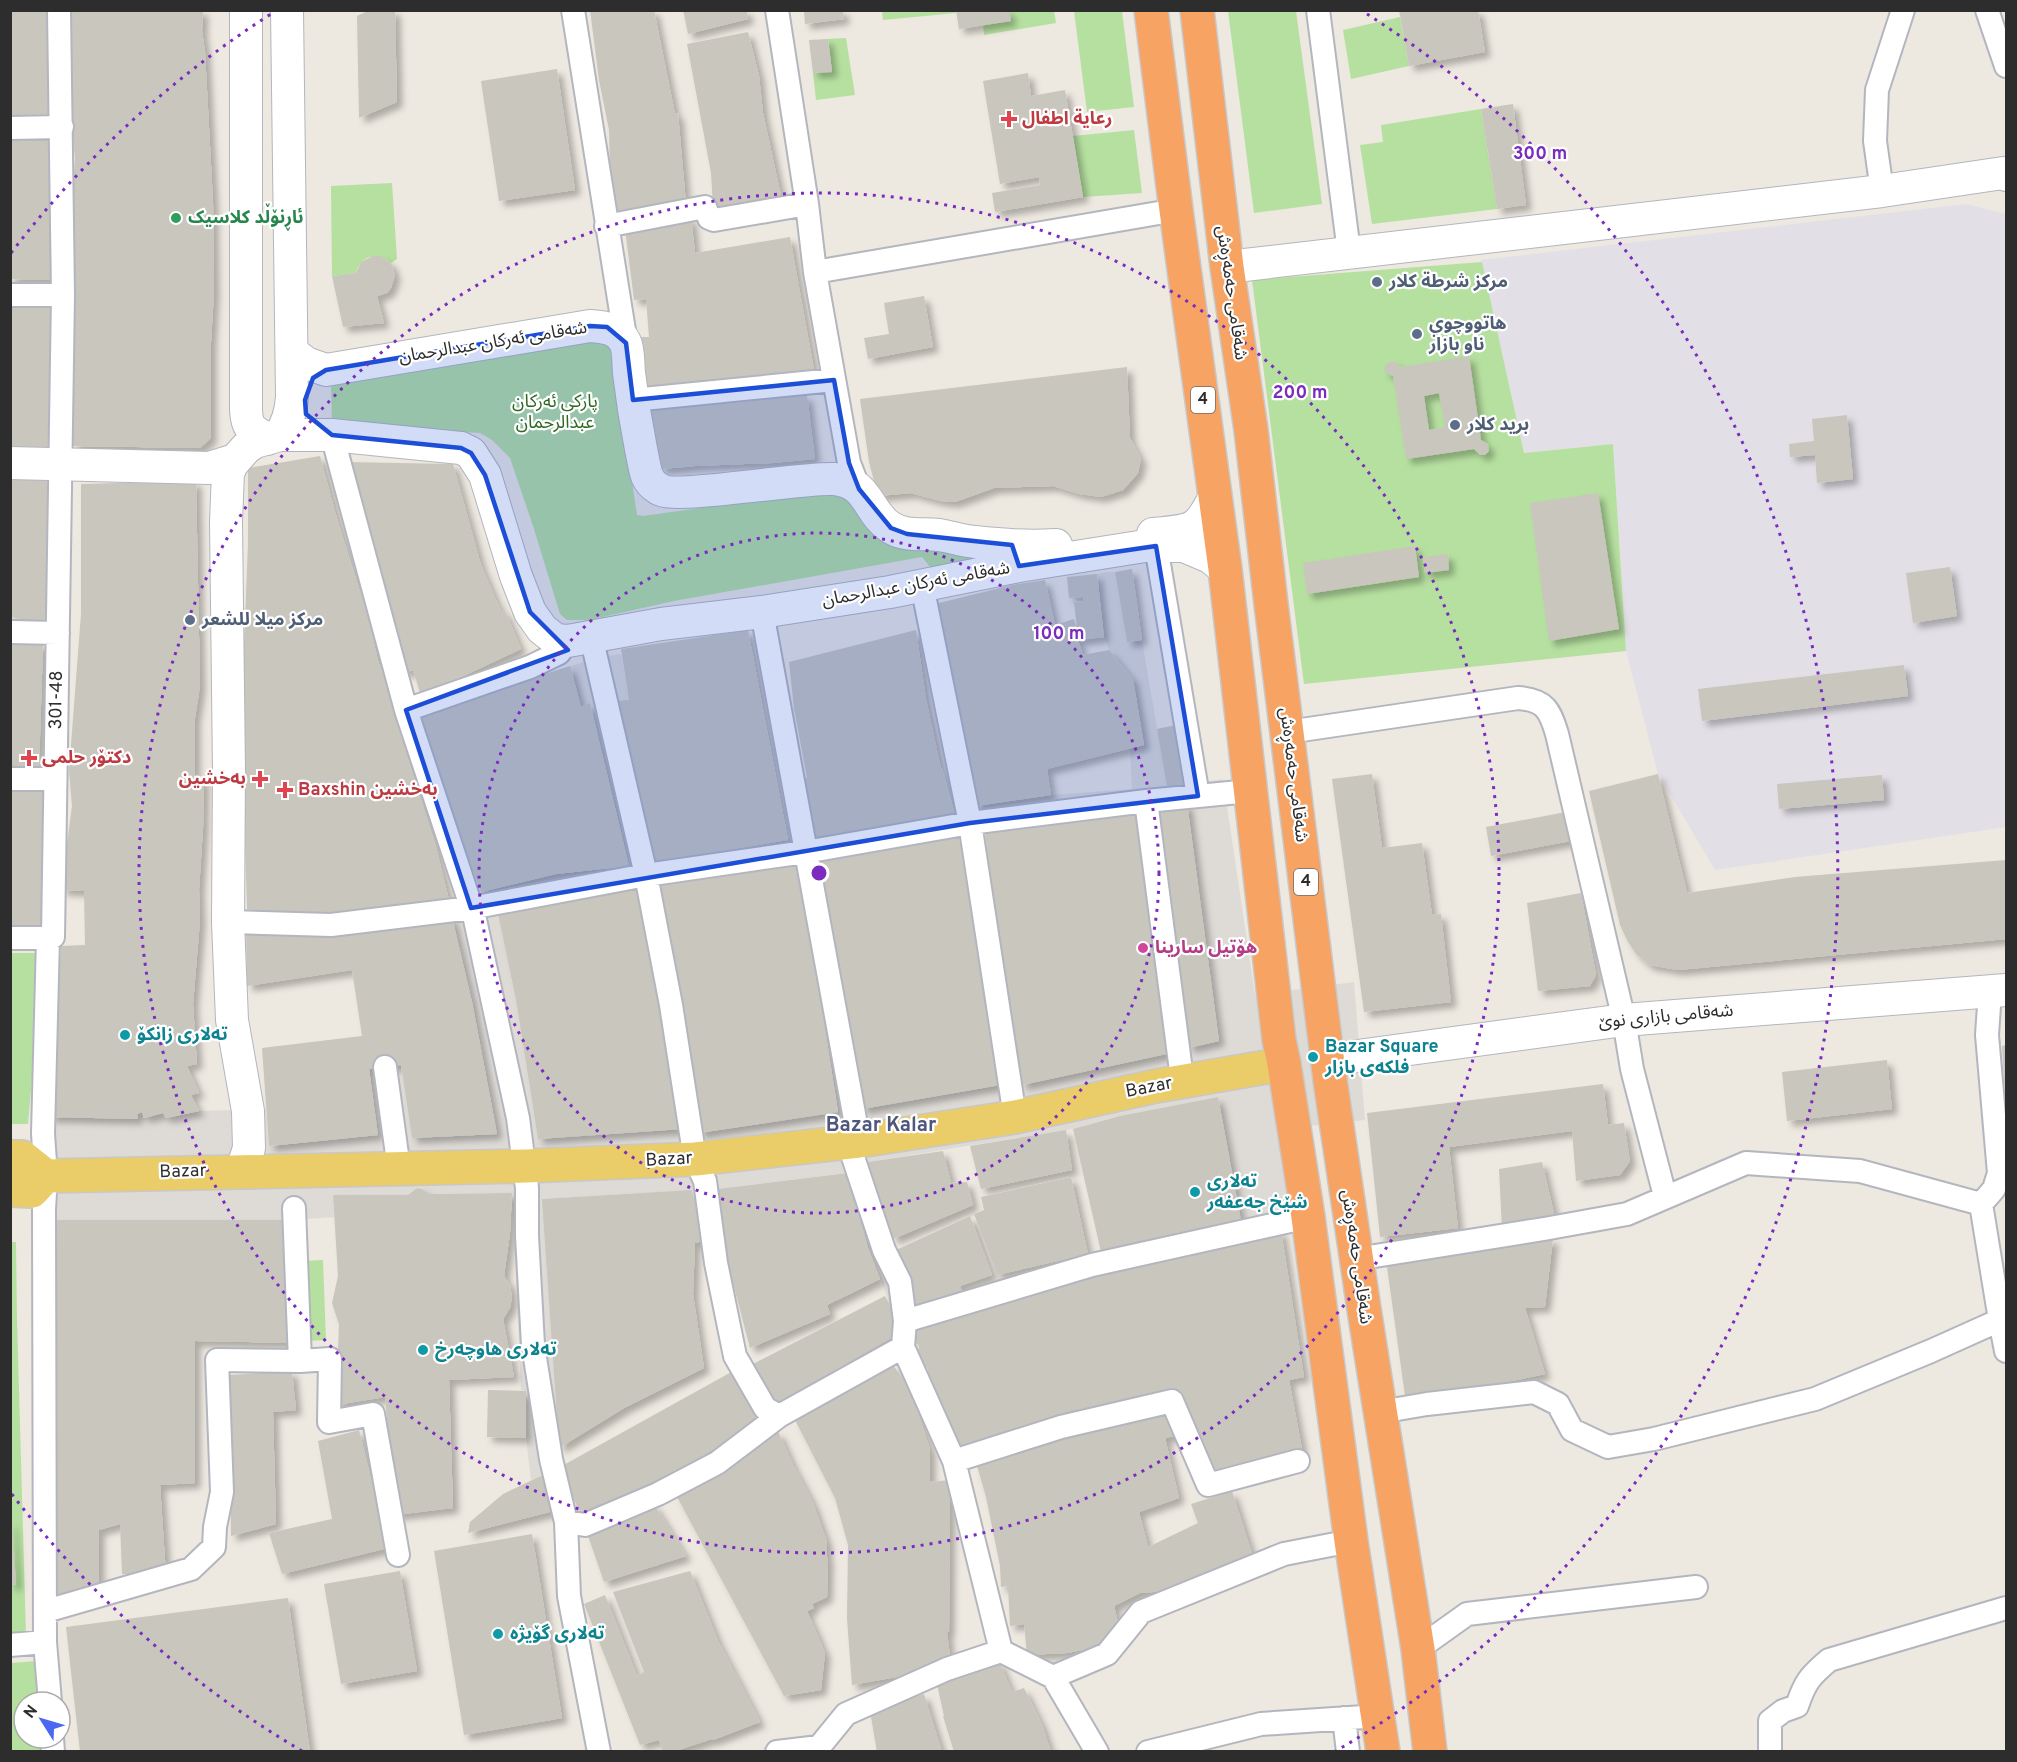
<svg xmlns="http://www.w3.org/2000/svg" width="2017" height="1762" font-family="Overpass,'Noto Sans Arabic',sans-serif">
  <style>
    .industrial { fill: #e2e0e6 }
    .green { fill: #b6e0a0 }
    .plaza { fill: #dedbd7; fill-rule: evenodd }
    .building { fill: #c9c6be; fill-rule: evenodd; filter: url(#shadow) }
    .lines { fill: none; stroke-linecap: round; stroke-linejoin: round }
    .street-casing { stroke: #b3b6bf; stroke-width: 26 }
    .secondary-casing { stroke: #b3b6bf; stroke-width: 34 }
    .primary-casing { stroke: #c8c8c8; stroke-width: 36 }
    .highway-casing { stroke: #c8c8c8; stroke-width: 36 }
    .street { stroke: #fff; stroke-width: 22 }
    .secondary { stroke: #fff; stroke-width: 32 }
    .primary { stroke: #eacc69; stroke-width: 33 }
    .highway { stroke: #f6a363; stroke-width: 33 }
    .marked { fill: #1d4ed8; fill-opacity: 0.2; stroke: #1d4ed8; stroke-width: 4.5; stroke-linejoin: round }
    .ring { fill: none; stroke: #7b2cbf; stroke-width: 3; stroke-dasharray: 3 6 }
    .health-dot { fill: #e0444e; stroke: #fff; stroke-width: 2 }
    .leisure-dot { fill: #2e9e5b; stroke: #fff; stroke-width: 2 }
    .service-dot { fill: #5c6f8a; stroke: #fff; stroke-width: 2 }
    .hotel-dot { fill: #d1479c; stroke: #fff; stroke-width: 2 }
    .culture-dot { fill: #0f9aa8; stroke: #fff; stroke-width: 2 }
    .labels { text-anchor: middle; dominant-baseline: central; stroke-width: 4.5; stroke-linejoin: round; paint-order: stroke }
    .shield { fill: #fff; stroke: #6c6c6c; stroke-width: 1.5 }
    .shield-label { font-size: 16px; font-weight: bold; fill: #2d2d2d }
    .health-label { font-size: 18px; font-weight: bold; fill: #be3a42; stroke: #fff; text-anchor: start }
    .leisure-label { font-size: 18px; font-weight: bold; fill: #27864d; stroke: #fff; text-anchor: start }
    .service-label { font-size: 18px; font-weight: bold; fill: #4e5e75; stroke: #fff; text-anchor: start }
    .street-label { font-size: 18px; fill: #2d2d2d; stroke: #fff }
    .park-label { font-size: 18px; fill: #2e671f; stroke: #fff }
    .hotel-label { font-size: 18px; font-weight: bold; fill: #b23c85; stroke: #fff; text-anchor: start }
    .culture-label { font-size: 18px; font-weight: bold; fill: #0d838f; stroke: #fff; text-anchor: start }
    .neighbourhood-label { font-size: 20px; font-weight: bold; fill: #4f577c; stroke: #fff }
    .centre { fill: #7b2cbf; stroke: #fff; stroke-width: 3 }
    .ring-label { font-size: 18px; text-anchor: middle; font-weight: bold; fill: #7b2cbf; stroke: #fff; stroke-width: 4.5; stroke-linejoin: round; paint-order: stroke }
  </style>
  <defs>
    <filter id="shadow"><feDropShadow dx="5.5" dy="5.5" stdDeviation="3" flood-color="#0004"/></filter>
  </defs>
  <rect width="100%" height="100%" fill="#ede8e0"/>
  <path class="industrial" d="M1966,204l40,10v613l-291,43 -57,-96 -32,-123 -13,-207 -89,9 -43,-193z"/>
  <path class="green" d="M1009,10l45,1 2,12 -72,12 -1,-10z
    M956,11v2l-73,7 -1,-9z
    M1074,11h48l12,96 -47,5z
    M1228,11h68l26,193 -68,9z
    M1400,17l9,49 -58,13 -8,-49z
    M846,38l9,57 -39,5 -3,-27 19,-2 -4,-32z
    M1481,109l16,100 -125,15 -12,-79 23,-3 -2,-17z
    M1134,130l8,63 -59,4 -10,-61z
    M392,183l5,76 -6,4c-14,-11 -30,-8 -35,10l-24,3 -1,-90z
    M1482,262l42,191 89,-9 13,207 -322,33 -52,-404z
    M606,337l5,3 26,175 6,1 100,-14 93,-10 28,16 138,48 -71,12 -9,-11 -248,44 -85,19h-22l-7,-6 -27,-88 -23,-68 -18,-18 -12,-7 -148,-9 -1,-38 152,-28z
    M11,953h32l-15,171h-17z
    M10,1242h6l1,78 9,315 -15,2v-52h4l-5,-84z
    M323,1260l3,80 -20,1 -4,-80z
    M38,1661l3,41h-17v36h19l1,13 -33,1v-89z"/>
  <path class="plaza" d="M1108,572h7l12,70 15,-2 25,147 56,-8 32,216 99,-13 11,138 -85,9 16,98 -55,-6 -23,-124 -98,19 -47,13 -205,33 45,140 -21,7 -24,-61 -21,-75 -130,16 -174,10 17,268 -29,13 -5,-42v-47l-5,-1 -9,-197 -82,1 -8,-5 -5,-1 -9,7h-75l1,22 -40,3h-242l-3,-103 88,2v-5l5,-2 2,6 19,-5 3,5 33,-7 67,-2 3,37 108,-11 -8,-66 32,-4 11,73 85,-4 -25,-132 -226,-72 1,-21 87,6 115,-15 107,-26 72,-8 -38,-162 -9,3 -11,-41 15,-4 2,8 12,14 -7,-26 29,-4 8,46 -14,1 41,161 132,-22 14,-4 153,-21 21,-9 75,-11 81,-6 -2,-40 14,-5 -11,-65 -24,-29 -5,-13 -7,-63zM1187,804l32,237 -31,7zM1053,822l118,231 -149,32 -15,-78 -22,-174zM958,835l14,68 28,182 -138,23zM636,889l25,112 20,128 -143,9 -22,-138 -18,-86zM815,971l23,140 -139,22z"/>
  <path class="building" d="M10,10h42l3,110 -45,-2z
    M69,10h134l-1,21 3,21 8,150 1,90 -3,50v96l-11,10 -128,-2 -1,-236 4,-51 -4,-43z
    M370,10h25l2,92 -38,16 -2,-102z
    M590,10h64l21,104 3,-1 8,91 -70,7 -6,-39 -1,-42 -10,-50z
    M683,10h64l1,9 -60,15z
    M804,10h39l1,9 -39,5z
    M956,10h53l2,11 -52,8z
    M1399,10h79l7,42 -76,14z
    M748,32l11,44 4,37 18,83 -68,11 -2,-34 -24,-129z
    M828,39l4,33 -19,1 -4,-33z
    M557,69l18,121 -76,11 -18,-120z
    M1028,73l3,23 34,-6 18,107 -88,15 -3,-19 48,-8 -1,-8 -39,7 -17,-103z
    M1513,104l13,101 -29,4 -16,-100z
    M10,135l40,1 1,144 -41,-1z
    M691,217l4,36 95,-16 24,133 -168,19 -8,-52h11l-3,-38 -12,1 -9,-71z
    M373,256h7l11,7 4,12 -4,13 -4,5 -10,3 7,27 -41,4 -11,-51 24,-3 5,-11z
    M924,296l9,51 -65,12 -4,-21 25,-4 -5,-31z
    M50,306l1,143h-41v-141z
    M1469,356l12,84 7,4 1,7 -4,4h-5l-6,-6 -68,10 -13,-83 -7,-3 -2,-5 2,-4 9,-3 5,6zM1439,393l6,34 -16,3 -5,-34z
    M1127,367l3,71 11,21 -3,14 -15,17 -22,7 -21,-3 -27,-8 -59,2 -39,14 -14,-1 -30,-8 -33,3 -9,-34 -9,-63z
    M807,395l8,64 -43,4 -77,3 -34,3 -13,-60 85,-6z
    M1847,415l6,64 -36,4 -2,-28 -25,2 -1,-13 25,-3 -2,-22z
    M320,456l17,63 23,73 2,-1 16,70 17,48 12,47 29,91 13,53 -115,15 -87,-6 -4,-135 1,-129 4,-102v-75z
    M344,462l109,2 28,101 14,33 7,14 3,-1 16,38 -100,47 -8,-26 -9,3z
    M10,475l41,2 1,136 -8,9 -34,-5z
    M196,481l4,205 -5,32v59l9,1 -1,50 -4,62 1,30 -7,84 4,60 -10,2 12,27 -8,2 8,16 -33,7 -3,-5 -19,5 -2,-6 -5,2 1,5 -89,-2 12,-171 24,-1 -1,-54 -23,-1 11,-84 -3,-35 12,-157v-130z
    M1598,493l21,136 -70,12 -19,-138z
    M1415,546l4,31 -112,17 -4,-31z
    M1448,554l1,16 -24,3 -2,-16z
    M1950,567l7,49 -44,7 -7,-50z
    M1132,569l10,71 -15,2 -12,-70z
    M1097,574l7,63 -26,3 5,15 26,-5 24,29 11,66 -97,24 4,26 -75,11 -41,-202 77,-19 33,-5 10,45 19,-6 4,18 -4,-35 10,-1 -1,-4 -14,1 -2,-21z
    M748,630l40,210 -132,22 -42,-161 15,-1 -8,-51z
    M916,630l10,69 15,70 1,-1 13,47 -70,11 -66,14 -9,-7 -10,-54 7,-1 -13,-69 -5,-47z
    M10,642l33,2 -4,124h-29z
    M1904,665l4,31 -206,25 -4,-32z
    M570,666l11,41 9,-4 39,163 -73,8 -75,18 -23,-60 -39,-118z
    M1176,725l8,61 -17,1 -10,-58z
    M1372,774l10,74 40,-5 10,72 9,-1 10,88 -87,10 -32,-233z
    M1658,774l29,119 108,-16 211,-17v79l-328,31 -29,-5 -13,-11 -9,-14 -7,-15 -31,-134z
    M1882,775l2,25 -105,9 -2,-25z
    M10,791l34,1 -1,138 -33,-1z
    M1187,803l32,238 -31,7 -32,-243z
    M1139,808l32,245 -149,32 -15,-78 -22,-174z
    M1566,812l5,29 -80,15 -5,-29z
    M958,834l14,69 28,182 -138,24 -26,-150 -15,-97 75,-17z
    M795,862l12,52 31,198 -139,21 -41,-253z
    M636,889l25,112 21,128 -144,10 -22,-139 -18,-86z
    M1581,893l15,82 -6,11 -52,5 -11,-88z
    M452,917l20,85 25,132 -85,4 -11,-73 -32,4 9,66 -109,11 -7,-98 100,-12 -10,-66 -105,16 -1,-56z
    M2006,1045v52h-1l-3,-51z
    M1887,1060l5,49 -105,12 -5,-49z
    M1603,1084l5,41 16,-2 6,38 -10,14 -44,6 -4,-50 -123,16 9,81 -78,9 -13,-124z
    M1218,1097l23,124 -140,31 -28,-123 47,-13z
    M1066,1130l6,40 -91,19 -11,-43z
    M943,1151l8,32 16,-1 6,23 -80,34 -25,-77z
    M1542,1162l14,60 -54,7 -3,-60z
    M848,1173l20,75 12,31 -53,26 3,9 -80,34 -25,-96 -8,-63z
    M1071,1177l17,77 -91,21 -23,-61 10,-4 -3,-13z
    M417,1188l5,1 8,5 82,-1 -2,40 -6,43 6,9 2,12 -2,11 -7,11 11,58 -65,3 4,128 -58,7 -10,-118 -49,8 3,-81 -7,-21 6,-27 -5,-81h75z
    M692,1190l10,51 -7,2 -2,51 11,74 -80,40 -65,40 -17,-249z
    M970,1216l22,59 -32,11 5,14 -48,11 -21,-61z
    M52,1220h238l2,123 -97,-2v142l-35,2 6,90 -44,-1 -2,-50 -21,6v55l-43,10z
    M1281,1230l23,147 -15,3 13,69 -92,23 -29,-79 -59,11 -160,47 -35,-68 1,-15 -6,-4 -4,-11 1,-7 -6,-7 -1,-13 210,-59z
    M1553,1238l-8,69 -20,1 20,66 -139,29 -20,-143z
    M885,1296l15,28 -2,10 -125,71 -22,-40z
    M893,1365l16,22 21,62v33l20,-2 -1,152h-2l3,25 -48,19 -50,9 -5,-66 1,-74 -13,-47 -40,-78z
    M735,1370l22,38 3,15 -141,80 -40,8 -19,-44z
    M292,1371l4,39 -23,2 3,112 -45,12 -2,-161z
    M488,1390l38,1v47l-39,-1z
    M1167,1408l11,27 -13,3 14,60 -40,14 9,35 50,-24 -7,-19 41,-13 21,66 -64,23 -24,11 -25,2 -26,13 4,17 -15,23 -36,7 -40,2 -3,-31 -14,2 -2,-40 -7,1 -1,-21 -14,-69 -9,-31 104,-33z
    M359,1430l29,118 -106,26 -13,-41 63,-14 -14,-78z
    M778,1431l15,34 20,38 14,39v16l1,-1 -1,40 -15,7 2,4 -7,3 18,42 -4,37 -37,6 -108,-201z
    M547,1473l10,37 -89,23 2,-11 33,-28z
    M654,1504l32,52 -82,26 -17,-49z
    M10,1522h2l4,63h-6z
    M532,1534l30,184 -98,17 -30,-184z
    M400,1571l17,100 -76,13 -17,-100z
    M690,1571l28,70 42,81 -47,18 -1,-1 -40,13h-9l-4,-12 -19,5 -56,-141 21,-9 32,81 7,-4 -31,-80z
    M288,1598l22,154h-230l-14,-125z
    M999,1661l13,31 12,-4 18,37 9,27h-97l-11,-36h1l-7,-32z
    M924,1694l18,58h-65l-7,-41z"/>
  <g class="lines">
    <defs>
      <path id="street" d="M573,10l53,333
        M777,10l30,194 8,68 34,191 10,26
        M1318,10l31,242
        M1987,10l19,56
        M10,128l52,-1
        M1882,191l-7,-50 2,-51 26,-80
        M606,226l99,-19 4,11 5,2 93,-16
        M815,272l361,-62
        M10,295h53
        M633,406l10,-7 191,-19
        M332,435l74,275 68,205 44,203 9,70v48l6,109 18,114 15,63 3,74 30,156
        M1156,546l42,250
        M922,585l48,238 45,294
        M762,612l97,529
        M10,632l48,1
        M406,710l124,-43 29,-14 9,-12
        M1288,732l230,-34c27,2 32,12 39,36l67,286 8,49 33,127
        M10,779h45
        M1146,801l34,262
        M228,922l103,3 140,-17 175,-33 159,-23 165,-29 176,-22 104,-10
        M10,938h38
        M385,1067l14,102
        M848,1142l36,108 16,32 5,39 -2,26 51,114 47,190
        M1981,1204l13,-15 5,-16 -12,-138 3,-44
        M294,1208l6,153
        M1356,1259l188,-30 83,-15 119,-51 114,8 121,33 19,116 6,31
        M905,1321l187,-56 216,-48
        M1380,1412l47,-8 107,-12 24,12 14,26 36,17 46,-8 161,-40 116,-48 69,-31
        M779,1416l124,-69
        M954,1461l107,-34 111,-26 36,84 90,-24
        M566,1522l19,3 73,-31 59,-31 62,-47 -14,-8 -30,-52 -19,-93 -11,-82 -10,-22 -24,-154 -25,-130 -55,-239
        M46,1611l145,-42 23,-22 1,-20 7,-35 -5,-132 83,1 30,-2 -1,63 44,-8 25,141
        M10,1645l35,-3
        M1418,1649l49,-35 229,-27
        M1053,1677l44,75
        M50,1702l-5,-60 -1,-433 2,-33 -3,-42 5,-196 5,-1 10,-642 -4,-285
        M1344,1718l4,34
        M52,1738l1,14
        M777,1752l42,-5
        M819,1752v-5l27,-33 101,-45 54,-18 52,26 54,-23 34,-42 143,-58 67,-13
        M1148,1752l113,-28 118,-8
        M1770,1752v-31l13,-10 14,-5c8,-24 13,-30 32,-46l177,-52"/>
      <path id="secondary" d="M246,10v400c1,19 6,20 21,29
        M1227,267l655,-76 121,-18 3,2
        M292,352l14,11 20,7 264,-44c13,1 28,2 35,16 4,8 3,22 4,31 3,26 7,51 12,76 2,9 3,18 6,27 2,5 7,10 12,13 16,11 143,-12 175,-10 35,3 33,33 56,48 15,10 32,6 49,8 12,2 24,6 36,7 26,3 54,5 81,3
        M280,435c8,-12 11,-23 12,-38l-5,-387
        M10,463l199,5 26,-8
        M1153,534c39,-4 44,-1 62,-38
        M1328,1060l296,-40 382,-30
        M242,1170l7,-22 -1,-37 -16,-91 -4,-98 1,-151 -3,-249 2,-49 4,-9 14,-16 9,-6 25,-7h52l129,13 10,5 14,22 31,101 14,36 12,17 14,11 12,1 93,-17 101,-12 128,-20 129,-26 126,-20h39l26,11 15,12"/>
      <path id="primary" d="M10,1157h12l24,19
        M46,1176l480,-10 169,-7 164,-18 156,-24 141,-31 128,-22
        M10,1190l22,1 14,-15"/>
      <path id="highway" d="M1151,10l25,200 49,359 54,471 5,24 24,153 43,324 32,211
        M1197,10l30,257 24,163 20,174 59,476 34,229 54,340 12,103"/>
    </defs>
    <use href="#street" class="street-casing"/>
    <use href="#secondary" class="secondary-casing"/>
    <use href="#primary" class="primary-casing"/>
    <use href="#highway" class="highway-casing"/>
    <use href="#street" class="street"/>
    <use href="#secondary" class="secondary"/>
    <use href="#primary" class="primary"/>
    <use href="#highway" class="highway"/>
  </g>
  <path class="marked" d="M590,326l17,1 19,16 7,57 201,-20 15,83 10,26 32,39 16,6 105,11 7,21 137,-20 42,250 -228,27 -499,85 -65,-198 162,-60 -38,-38 -45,-137 -14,-22 -10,-5 -129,-13 -26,-21 -1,-14 8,-22 13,-8z"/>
  <g class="ring">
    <circle cx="819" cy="873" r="340"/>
    <circle cx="819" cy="873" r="680"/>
    <path d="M302 1751A1019 1019 0 0 1 11 1493M11 253A1019 1019 0 0 1 271 14M1367 14A1019 1019 0 0 1 1336 1751"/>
  </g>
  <g class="health-dot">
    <path d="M1006 110h6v6h6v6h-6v6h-6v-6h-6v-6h6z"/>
    <path d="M26 749h6v6h6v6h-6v6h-6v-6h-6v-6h6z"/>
    <path d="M257 770h6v6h6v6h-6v6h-6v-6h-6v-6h6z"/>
    <path d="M282 781h6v6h6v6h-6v6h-6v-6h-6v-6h6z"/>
  </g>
  <circle class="leisure-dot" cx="176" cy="218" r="6"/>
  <g class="service-dot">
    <circle cx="1377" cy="282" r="6"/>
    <circle cx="1417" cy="334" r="6"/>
    <circle cx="1455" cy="425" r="6"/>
    <circle cx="190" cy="620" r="6"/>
  </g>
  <circle class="hotel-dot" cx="1143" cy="948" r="6"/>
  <g class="culture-dot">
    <circle cx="125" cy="1035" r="6"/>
    <circle cx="1313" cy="1057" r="6"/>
    <circle cx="1195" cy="1192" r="6"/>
    <circle cx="423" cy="1350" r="6"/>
    <circle cx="498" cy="1634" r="6"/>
  </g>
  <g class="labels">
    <g class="shield">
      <rect x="1191" y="387" width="24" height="26" rx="4.5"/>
      <rect x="1294" y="869" width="24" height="26" rx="4.5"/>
    </g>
    <g class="shield-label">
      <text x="1203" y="400">4</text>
      <text x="1306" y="882">4</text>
    </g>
    <g class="health-label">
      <text x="1022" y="119">رعاية اطفال</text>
      <text x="42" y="758">دکتۆر حلمی</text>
      <text x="246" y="779" text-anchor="end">بەخشین</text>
      <text x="298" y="790">Baxshin بەخشین</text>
    </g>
    <g class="leisure-label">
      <text x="188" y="218">ئاڕنۆڵد کلاسیک</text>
    </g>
    <g class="service-label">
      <text x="1389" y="282">مركز شرطة كلار</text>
      <text x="1429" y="324">هاتووچوي<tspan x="1429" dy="21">ناو بازار</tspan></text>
      <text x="1467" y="425">بريد كلار</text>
      <text x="202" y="620">مركز ميلا للشعر</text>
    </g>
    <g class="street-label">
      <text transform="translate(1231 293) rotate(82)">شەقامی حەمەڕەش</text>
      <text transform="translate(493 343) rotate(-9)">شەقامی ئەرکان عبدالرحمان</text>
      <text transform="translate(916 585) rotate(-10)">شەقامی ئەرکان عبدالرحمان</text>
      <text transform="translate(57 700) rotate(-89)">301-48</text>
      <text transform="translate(1293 775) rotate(83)">شەقامی حەمەڕەش</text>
      <text transform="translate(1666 1017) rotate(-5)">شەقامی بازاری نوێ</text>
      <text transform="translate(1149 1088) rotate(-11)">Bazar</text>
      <text transform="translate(669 1160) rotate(-3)">Bazar</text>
      <text transform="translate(183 1172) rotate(-2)">Bazar</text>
      <text transform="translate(1356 1257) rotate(82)">شەقامی حەمەڕەش</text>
    </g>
    <g class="park-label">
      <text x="555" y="402">پارکی ئەرکان<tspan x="555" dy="21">عبدالرحمان</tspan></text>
    </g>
    <g class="hotel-label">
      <text x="1155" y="948">هۆتیل سارینا</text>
    </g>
    <g class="culture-label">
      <text x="137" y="1035">تەلاری زانکۆ</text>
      <text x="1325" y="1047">Bazar Square<tspan x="1325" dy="21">فلکەی بازار</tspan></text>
      <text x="1207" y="1182">تەلاری<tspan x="1207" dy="21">شێخ جەعفەر</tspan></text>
      <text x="435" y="1350">تەلاری هاوچەرخ</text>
      <text x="510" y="1634">تەلاری گۆیژە</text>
    </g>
    <g class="neighbourhood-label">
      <text x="881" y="1126">Bazar Kalar</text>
    </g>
  </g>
  <circle cx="819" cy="873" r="9" class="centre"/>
  <g class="ring-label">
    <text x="1540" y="159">300 m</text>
    <text x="1300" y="398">200 m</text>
    <text x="1059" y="639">100 m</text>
  </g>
  <rect width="2017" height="1762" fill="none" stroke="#2d2d2d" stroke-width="24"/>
  <g transform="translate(42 1720) rotate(307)"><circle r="28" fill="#ffffff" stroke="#ababab" stroke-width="1.5"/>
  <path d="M0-4.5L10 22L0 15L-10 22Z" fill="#4a68f0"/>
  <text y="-9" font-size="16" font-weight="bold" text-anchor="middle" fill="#2d2d2d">N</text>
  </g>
</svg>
